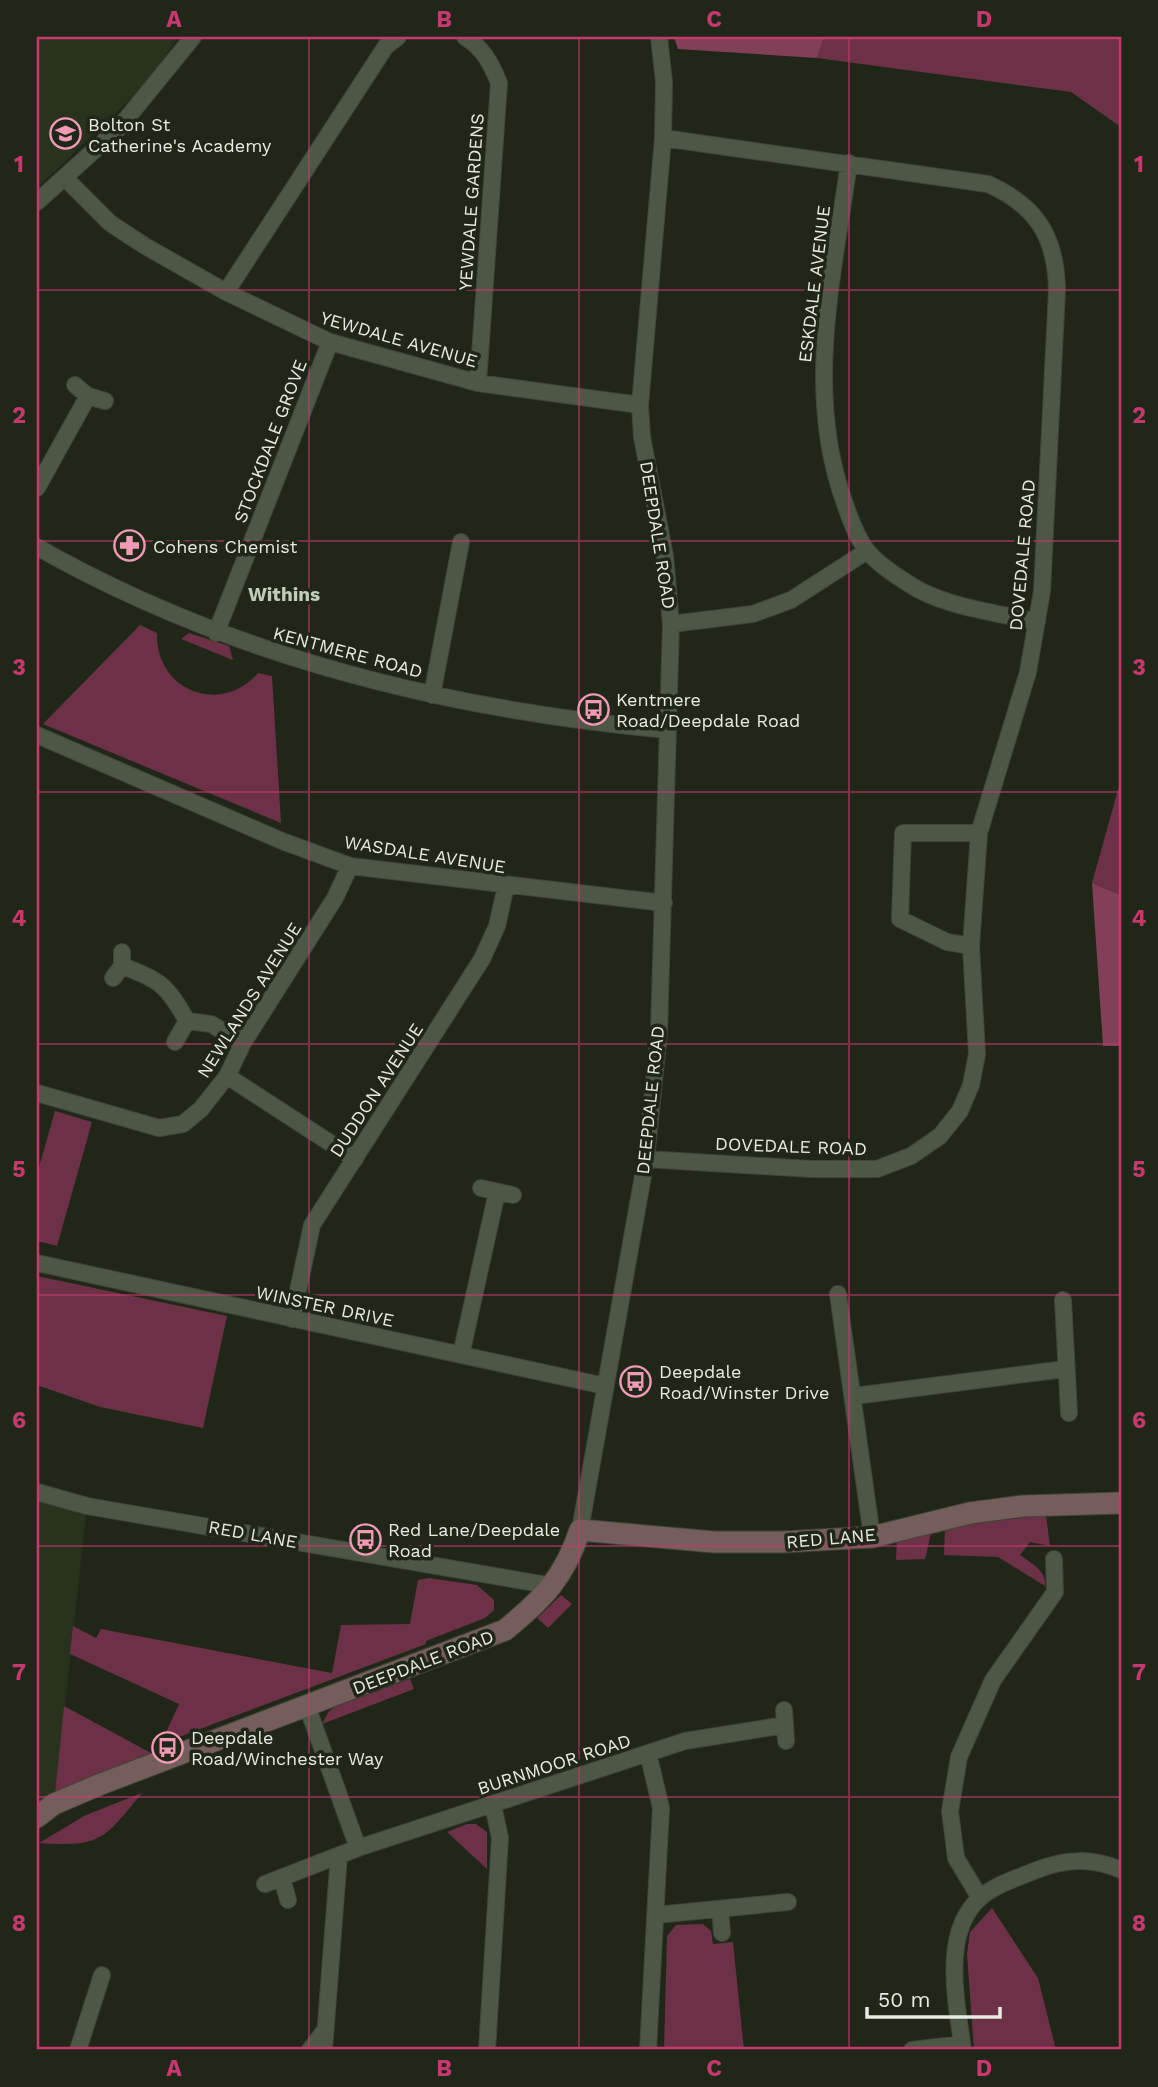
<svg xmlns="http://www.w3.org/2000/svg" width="1158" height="2087" font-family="'Work Sans',sans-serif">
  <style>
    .built { fill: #28321c }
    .green { fill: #6c3147 }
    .forest { fill: #824058 }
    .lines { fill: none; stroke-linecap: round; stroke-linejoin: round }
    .street-casing { stroke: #3f4538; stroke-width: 18 }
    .secondary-casing { stroke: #3f4538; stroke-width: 23 }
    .street { stroke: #4e5745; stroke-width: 16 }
    .secondary { stroke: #745d5b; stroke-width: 21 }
    .grid { fill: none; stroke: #c7386f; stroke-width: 2; stroke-opacity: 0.55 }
    .labels { text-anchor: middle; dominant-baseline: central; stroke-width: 7; stroke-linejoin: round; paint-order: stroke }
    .poi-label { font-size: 18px; fill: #e6ece1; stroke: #202718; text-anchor: start }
    .street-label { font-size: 18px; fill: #e6ece1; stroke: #202718 }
    .neighbourhood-label { font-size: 19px; font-weight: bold; fill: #c2ccb7; stroke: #202718 }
    .neatline { fill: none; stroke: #c7386f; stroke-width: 2.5 }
    .grid-label { font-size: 23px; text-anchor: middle; font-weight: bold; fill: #c7386f }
  </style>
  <rect width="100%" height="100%" fill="#202718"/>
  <path class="built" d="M37,37h141l-29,44 -112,107z
    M37,1492l50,14 -33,298 -17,13z"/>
  <path class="green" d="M824,37h297v90l-50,-35 -254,-34z
    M140,625l17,8c-2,58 64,83 101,40l14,3 9,147 -238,-99z
    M189,633l40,13 4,14 -52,-21z
    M1121,779v116l-29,-12z
    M55,1111l37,11 -35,124 -20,-5v-67z
    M37,1276l190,40 -24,112 -103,-21 -63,-22z
    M1046,1515l4,31 -20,-4 -10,13c11,8 27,16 25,31l-47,-29 -54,-2 1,-28z
    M928,1530l3,4 -6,25 -29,1 1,-22z
    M429,1578l48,7 17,15v10l-9,8 -59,23v3l-258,97 -5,-2 16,-35 -109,-50 3,-28 23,12 5,-9 231,44 9,-48 69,-1 8,-44z
    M561,1595l11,9 -24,24 -11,-10z
    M410,1679l4,10 -92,35 7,-13 8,-5z
    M64,1706l100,54 -110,44z
    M142,1793c-39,47 -40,54 -103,50l47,-28z
    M467,1824h9l11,8v37l-40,-37z
    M992,1908l46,70 18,72h-82l-7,-96 3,-22z
    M703,1924l8,7 2,13 20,-2 11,108h-80l3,-114 9,-11z"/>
  <path class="forest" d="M674,37h150l-7,21 -139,-9z
    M1092,883l29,12v151h-18z"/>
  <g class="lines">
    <defs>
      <path id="street" d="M465,37c18,11 26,26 34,46l-21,300
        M849,163c-16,114 -45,230 -4,341 5,15 13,36 23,48 13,15 34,28 51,38 35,18 79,23 118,32
        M66,179l44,44 35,23 81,46 104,50 148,41 162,22
        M37,202l82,-74 74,-91
        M226,292l160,-246 12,-9
        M75,385l13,11 17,5
        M37,488l51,-92
        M37,547c194,110 410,163 631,183
        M671,624l82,-10 38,-14 76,-49
        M216,633l114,-291
        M432,695l29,-153
        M37,735l245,106 68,25 314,37
        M971,946l-24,-4 -47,-23 3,-86h76
        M122,966c37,13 46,20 65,55l24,3 32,19
        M113,978l9,-12v-14
        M175,1042l12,-21
        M227,1076l128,83
        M37,1093l122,35 24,-4 18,-15 26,-33 16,-33 92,-145 15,-32
        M646,1159l165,10h66l34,-13 29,-20 20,-25 11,-26 6,-31 -6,-108 8,-113 49,-161 14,-81 15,-301c-1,-53 -20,-84 -69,-106l-325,-46
        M481,1188l32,7
        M37,1263l568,123
        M838,1294l34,243
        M1063,1300l6,113
        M292,1319l20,-94 170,-266 15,-33 9,-40
        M461,1355l36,-163
        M854,1396l211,-27
        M37,1492l50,14 466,80
        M580,1530l66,-371 13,-127 12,-408 -6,-68 -23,-119 -2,-32 23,-267 1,-56 -5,-45
        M307,1706l51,142
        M784,1710l2,31
        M282,1878l6,22
        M265,1884l93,-36 327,-107 100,-16
        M980,1898l-24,-40 -6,-47 9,-54 34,-77 62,-88 -1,-33
        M720,1909l2,24
        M656,1915l132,-13
        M78,2050l24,-75
        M310,2050l15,-20
        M324,2050l15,-195
        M487,2050l13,-212 -7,-33
        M648,2050l13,-242 -13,-55
        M912,2050l50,-6
        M963,2050c-6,-46 -23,-118 18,-153 14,-12 36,-19 53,-26 30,-12 57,-14 87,-1"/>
      <path id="secondary" d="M37,1817l17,-13 47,-20 404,-154c38,-31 59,-52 75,-100l134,12h69l89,-5 98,-24 53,-7 98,-3"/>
    </defs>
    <use href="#street" class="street-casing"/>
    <use href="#secondary" class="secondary-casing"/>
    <use href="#street" class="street"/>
    <use href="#secondary" class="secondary"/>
  </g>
  <path class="grid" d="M309,37v2013M579,37v2013M849,37v2013M37,290h1084M37,541h1084M37,792h1084M37,1044h1084M37,1295h1084M37,1546h1084M37,1797h1084"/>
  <defs>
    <symbol id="school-ring" viewBox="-11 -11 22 22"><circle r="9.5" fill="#202718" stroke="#f09ab6" stroke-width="1.5"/><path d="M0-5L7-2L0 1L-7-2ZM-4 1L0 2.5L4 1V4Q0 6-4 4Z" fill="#f09ab6"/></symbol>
    <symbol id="pharmacy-ring" viewBox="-11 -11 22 22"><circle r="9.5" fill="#202718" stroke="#f09ab6" stroke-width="1.5"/><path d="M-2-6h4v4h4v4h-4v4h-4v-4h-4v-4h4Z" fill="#f09ab6"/></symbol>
    <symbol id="bus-ring" viewBox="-11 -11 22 22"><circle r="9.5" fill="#202718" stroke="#f09ab6" stroke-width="1.5"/><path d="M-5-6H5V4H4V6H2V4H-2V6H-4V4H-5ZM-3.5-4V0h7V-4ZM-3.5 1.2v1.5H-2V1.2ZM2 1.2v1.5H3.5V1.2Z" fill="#f09ab6"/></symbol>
  </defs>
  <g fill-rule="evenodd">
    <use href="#school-ring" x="48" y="116" width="35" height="35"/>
    <use href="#pharmacy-ring" x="112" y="528" width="35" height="35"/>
    <use href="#bus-ring" x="576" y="692" width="35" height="35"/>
    <use href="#bus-ring" x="618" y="1364" width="35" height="35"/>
    <use href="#bus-ring" x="348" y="1522" width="35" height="35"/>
    <use href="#bus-ring" x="150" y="1730" width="35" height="35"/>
  </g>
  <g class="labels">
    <g class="poi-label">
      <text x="88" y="124">Bolton St<tspan x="88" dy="21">Catherine's Academy</tspan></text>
      <text x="153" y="546">Cohens Chemist</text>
      <text x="616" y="699">Kentmere<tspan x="616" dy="21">Road/Deepdale Road</tspan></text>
      <text x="659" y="1371">Deepdale<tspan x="659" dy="21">Road/Winster Drive</tspan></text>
      <text x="388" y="1529">Red Lane/Deepdale<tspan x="388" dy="21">Road</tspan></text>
      <text x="191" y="1737">Deepdale<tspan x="191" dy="21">Road/Winchester Way</tspan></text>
    </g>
    <g class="street-label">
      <text transform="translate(471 202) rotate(-86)">YEWDALE GARDENS</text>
      <text transform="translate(814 284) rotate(-83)">ESKDALE AVENUE</text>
      <text transform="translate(399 339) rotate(16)">YEWDALE AVENUE</text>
      <text transform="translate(270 441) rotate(-69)">STOCKDALE GROVE</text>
      <text transform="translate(658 535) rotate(81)">DEEPDALE ROAD</text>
      <text transform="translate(1022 555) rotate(-85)">DOVEDALE ROAD</text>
      <text transform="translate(348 652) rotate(15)">KENTMERE ROAD</text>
      <text transform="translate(425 854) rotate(9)">WASDALE AVENUE</text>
      <text transform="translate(249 1000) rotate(-58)">NEWLANDS AVENUE</text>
      <text transform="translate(376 1090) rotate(-57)">DUDDON AVENUE</text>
      <text transform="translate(650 1100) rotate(-84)">DEEPDALE ROAD</text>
      <text transform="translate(791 1146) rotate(2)">DOVEDALE ROAD</text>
      <text transform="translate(325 1306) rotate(12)">WINSTER DRIVE</text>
      <text transform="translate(253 1534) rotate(10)">RED LANE</text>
      <text transform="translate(831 1538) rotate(-5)">RED LANE</text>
      <text transform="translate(423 1662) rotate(-21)">DEEPDALE ROAD</text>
      <text transform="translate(554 1764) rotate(-18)">BURNMOOR ROAD</text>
    </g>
    <g class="neighbourhood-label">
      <text x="284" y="594">Withins</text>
    </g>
  </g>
  <rect width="1158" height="2087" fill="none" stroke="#202718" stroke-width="77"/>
  <path d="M867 2007v10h133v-10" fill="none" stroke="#e6ece1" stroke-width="3.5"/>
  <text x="878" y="2007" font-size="21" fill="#e6ece1" stroke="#202718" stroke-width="5" paint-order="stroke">50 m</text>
  <rect x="38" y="38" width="1082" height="2010" class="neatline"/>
  <g class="grid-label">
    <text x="174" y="27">A</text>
    <text x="444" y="27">B</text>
    <text x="714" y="27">C</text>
    <text x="984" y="27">D</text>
    <text x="19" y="172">1</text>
    <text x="1139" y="172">1</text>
    <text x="19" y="423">2</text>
    <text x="1139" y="423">2</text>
    <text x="19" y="675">3</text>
    <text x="1139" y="675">3</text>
    <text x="19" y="926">4</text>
    <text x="1139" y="926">4</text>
    <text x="19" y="1177">5</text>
    <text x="1139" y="1177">5</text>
    <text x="19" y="1428">6</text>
    <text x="1139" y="1428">6</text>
    <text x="19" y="1680">7</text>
    <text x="1139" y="1680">7</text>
    <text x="19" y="1931">8</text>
    <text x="1139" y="1931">8</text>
    <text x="174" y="2076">A</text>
    <text x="444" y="2076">B</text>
    <text x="714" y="2076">C</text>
    <text x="984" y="2076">D</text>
  </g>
</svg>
